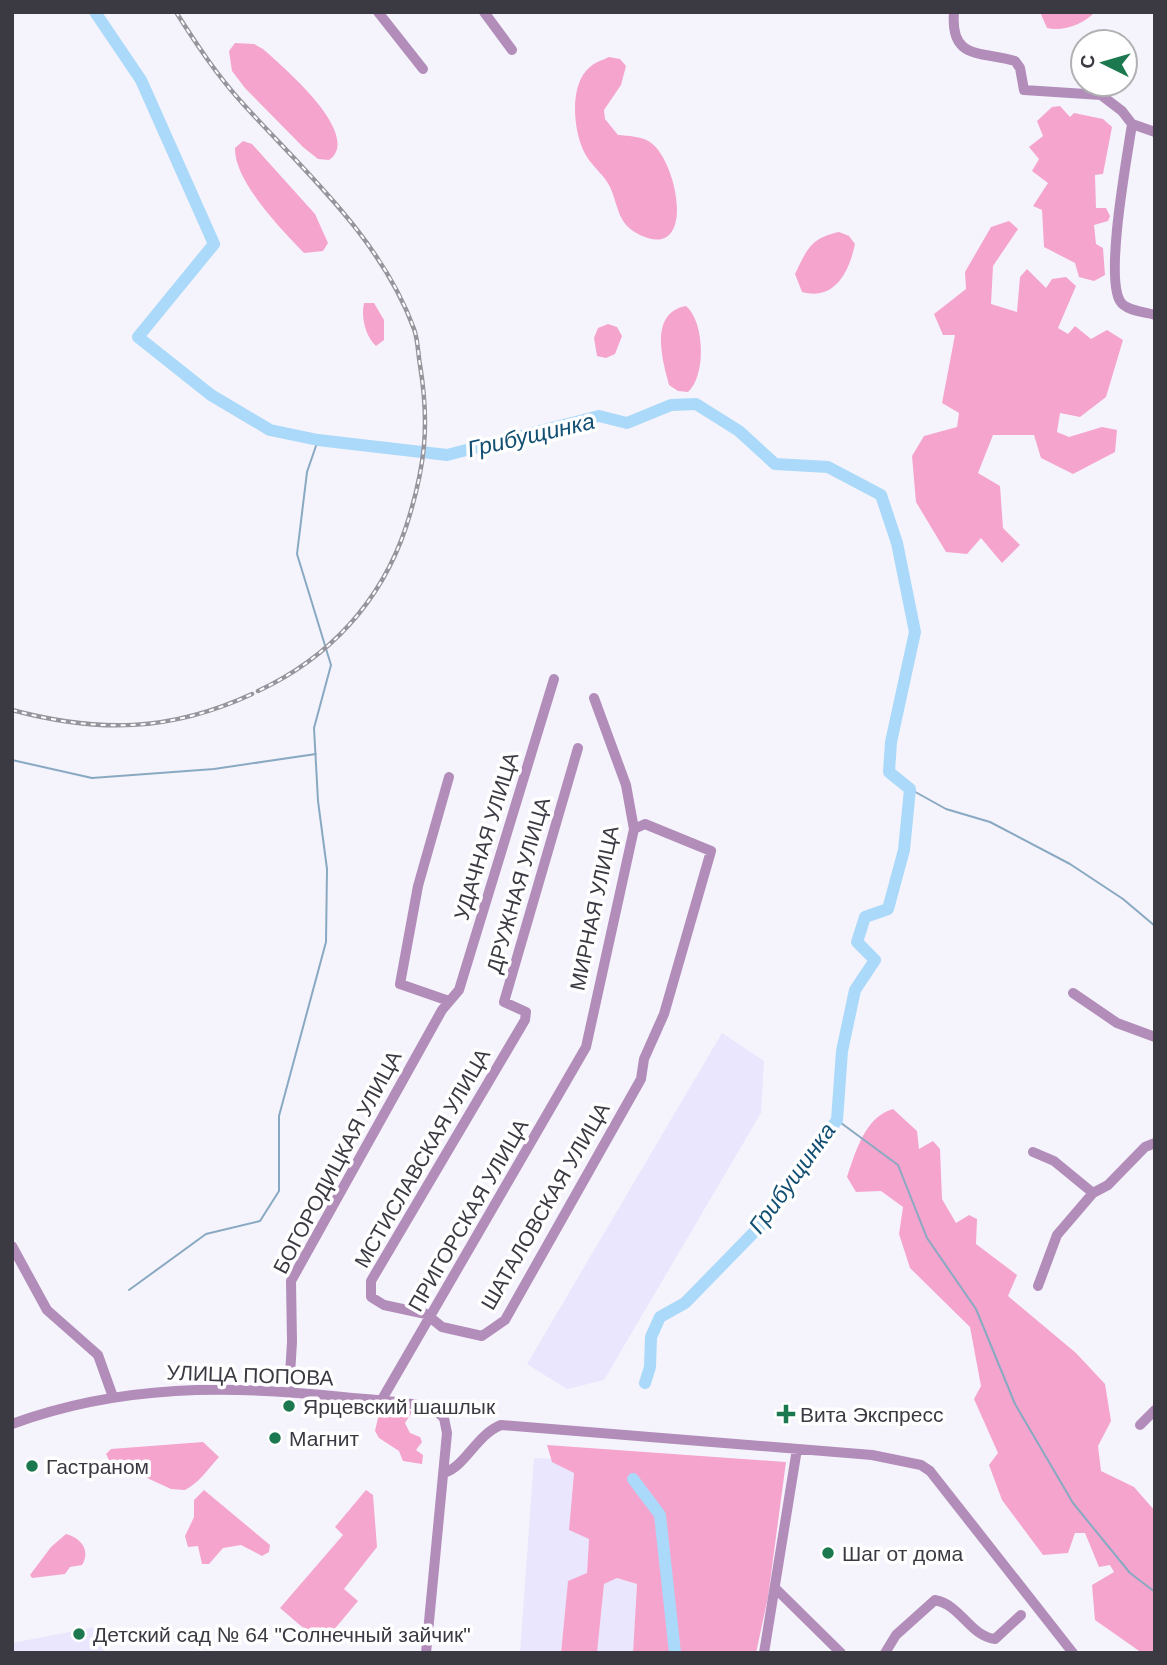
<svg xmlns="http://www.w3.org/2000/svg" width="1167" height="1665" font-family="Arial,sans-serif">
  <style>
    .built { fill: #eae6fd }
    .green { fill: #f5a6cf }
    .forest { fill: #f5a4ce }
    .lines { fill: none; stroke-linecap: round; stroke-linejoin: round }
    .stream { stroke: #89a9c2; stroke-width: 2 }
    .river { stroke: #abd9f9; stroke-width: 12 }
    .minor { stroke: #b28dba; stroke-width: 10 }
    .rail-casing { stroke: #96949d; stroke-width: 4.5 }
    .rail { stroke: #fff; stroke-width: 2; stroke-dasharray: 5; stroke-linecap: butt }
    .poi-dot { fill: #1c794f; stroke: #fff; stroke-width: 2.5 }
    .labels { text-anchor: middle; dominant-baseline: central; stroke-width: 7; stroke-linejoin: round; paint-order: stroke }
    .street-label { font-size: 21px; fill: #3b3942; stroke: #fff }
    .poi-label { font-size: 21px; fill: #3b3942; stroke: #fff; text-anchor: start }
    .water-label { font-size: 23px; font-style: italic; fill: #124f72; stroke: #fff }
  </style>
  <rect width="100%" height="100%" fill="#f5f4fc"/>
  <path class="built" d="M722,1033l42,28 -3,52 -157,267 -37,9 -40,-25z
    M534,1458l18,1 22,14 -5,57 20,8 -2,35 -19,9 -7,71h-41z
    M617,1578l20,6 -4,69h-36l7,-69z
    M101,1626l3,27h-92v-10z"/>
  <path class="green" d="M366,1490l7,5 4,52 -33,42 14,12 -36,43 -42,-36 63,-73 -8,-8z"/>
  <path class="forest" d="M1040,12h55c-11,12 -32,20 -48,16z
    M235,43l19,1 9,5c19,17 101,86 66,111l-11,-1 -15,-12 -58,-59 -13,-17 -3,-20z
    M609,57l11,2 6,7 -5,19 -17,25 1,9 13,16c10,1 23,1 32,7 28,19 47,120 -10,93 -23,-11 -21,-28 -30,-48 -5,-11 -17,-20 -23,-30 -14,-21 -19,-73 3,-90 5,-5 13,-7 19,-10z
    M1060,106l10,11 4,-4 29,6 9,8 -9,47 -8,1 1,33h10l4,8 -2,5 -14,4 2,19 7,4 2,27 -11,6 -15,-4 -4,-14 -31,-16 -2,-37 -9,-4 15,-23 -16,-12 7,-12 -10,-12 14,-11 -6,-15 15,-14z
    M243,141l9,3 63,70 13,29 -5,8 -19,2c-23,-24 -70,-72 -69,-105z
    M1009,221l9,8 -25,37 -2,38 26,8 3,-35 7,-8 19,19 6,-9 14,-2 10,9 -18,42 10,6 7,-8 16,13 16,-9 16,10 -17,57 -26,20 -20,-4 -3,19 12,5 33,-10 15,3 -2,22 -42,22 -32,-16 -7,-23h-41l-15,38 22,13 3,42 17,17 -18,18 -21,-25 -14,16 -21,-2 -30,-50 -4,-46 12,-20 33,-9 2,-14 -17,-10 13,-68h-12l-9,-21 32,-25 -1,-17 26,-45z
    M839,232l10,4 6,8c-6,28 -20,57 -53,48l-7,-18c12,-25 16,-36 44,-42z
    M364,303h10l10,17v20l-8,6c-11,-10 -15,-29 -12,-43z
    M686,306c19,16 20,70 2,86l-10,-1 -9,-6c-7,-26 -20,-72 17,-79z
    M608,324l9,3 5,9 -7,18 -9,4 -9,-2 -3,-18 4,-10z
    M893,1109l24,22 2,18 14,-8 7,8 2,50 14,24 13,-8 8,4 -1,25 41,31 -9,21 68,57 29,31 6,37 -13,25 3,25 33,16 21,24v142h-13l-47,-33 -3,-35 22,-13 -4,-7 -11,2 -14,-34h-10l-7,20 -25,2 -41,-55 -13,-35 9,-12 -24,-54 7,-13 -11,-59 -60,-59 -11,-34 4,-27 -22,-16 -25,1 -9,-15c9,-26 18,-60 46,-68z
    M383,1405l25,3 4,4 -7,11 5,10 10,4 2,5 -6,8 7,5 -1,9 -19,-3 -4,-10 -20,-13 -4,-7 3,-13 -1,-11z
    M203,1442l16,15c-11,12 -20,26 -34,33l-14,-1 -26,-12 -1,-9 -9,-8 -10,11 -16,-11 -3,-6 5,-5z
    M547,1445l239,17 -18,135 -12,56h-123l4,-69 -20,-6 -13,6 -7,69h-36l7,-72 19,-8 2,-34 -20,-9 5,-57 -22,-11z
    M204,1490l66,55 -1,7 -7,4 -21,-11 -18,3 -14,16h-7l-4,-18 -10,1 -3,-11 9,-19v-17z
    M66,1534c15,4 25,16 16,31l-12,2 -5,7 -33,4 -2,-3 21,-28z"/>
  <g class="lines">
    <path class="stream" d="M12,760l80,18 122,-9 102,-15
      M910,789l36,20 44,13 80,42 53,35 32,27
      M837,1120l61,45 29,73 49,71 39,95 58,99 57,70 25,19
      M129,1290l77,-56 54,-13 19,-30v-75l47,-174 1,-73 -9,-68 -4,-73 17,-63 -34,-111 10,-82 11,-32"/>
    <path class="river" d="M95,12l46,68 73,164 -76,93 73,58 59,35 48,10 129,15 152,-39 28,7 44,-18 25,-1 43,27 36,33 53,3 53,28 16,48 18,89 -24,110 -2,30 21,17 -6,61 -16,59 -23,8 -8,25 18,18 -20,30 -13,61 -5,69 -72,101 -80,82 -25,14 -9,20 -1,30 -5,16
      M633,1479l27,36 15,138"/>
    <path class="minor" d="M378,12l45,57
      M484,12l28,38
      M954,12c-4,48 26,39 61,49l5,7 4,22 77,5 21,16 10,13 23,8
      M1132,124c-5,34 -27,151 -12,177 6,10 25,11 35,14
      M578,748l-74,254 22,10 -1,8 -154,261v16l13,8 42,9 16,13 40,9 23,-16 136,-241 3,-20 20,-45 47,-163 -66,-27 -11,5
      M1073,993l44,30 38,14
      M449,1001l-49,-17 18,-98 31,-109
      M1033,1152l21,9 39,32
      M12,1246l35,64 51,45 15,42
      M1038,1286l19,-51 36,-42 15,-8 37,-38 10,-4
      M289,1391l3,-49 -1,-61 151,-271 17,-20 95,-311
      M381,1401l205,-354 48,-218 -8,-44 -32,-87
      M12,1424c109,-40 217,-39 331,-27 30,3 61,4 90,11l11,10 3,15 -21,220
      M1140,1425l15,-15
      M444,1473c22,-7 32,-38 57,-48l371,30 49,10 9,6 143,182
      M776,1589l65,64
      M764,1653l33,-204
      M885,1653l11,-18 39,-35c26,5 35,36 60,39l26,-24"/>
    <defs>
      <path id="rail" d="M176,12c21,33 42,65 69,94 62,68 136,133 169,223 4,11 4,25 6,36 10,61 5,103 -14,162 -25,75 -77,131 -148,164
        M12,710c86,23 158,22 240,-16"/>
    </defs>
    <use href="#rail" class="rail-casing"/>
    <use href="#rail" class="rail"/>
  </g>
  <g class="poi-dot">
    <circle cx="289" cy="1406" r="7"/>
    <path d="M782.5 1403.5h7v7h7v7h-7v7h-7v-7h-7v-7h7z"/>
    <circle cx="275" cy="1438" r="7"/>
    <circle cx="32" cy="1466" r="7"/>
    <circle cx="828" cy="1553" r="7"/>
    <circle cx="79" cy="1634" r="7"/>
  </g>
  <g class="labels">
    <g class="street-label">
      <text transform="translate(486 836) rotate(-73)">УДАЧНАЯ УЛИЦА</text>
      <text transform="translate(518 885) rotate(-74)">ДРУЖНАЯ УЛИЦА</text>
      <text transform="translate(594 908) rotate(-78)">МИРНАЯ УЛИЦА</text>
      <text transform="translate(422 1158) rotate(-60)">МСТИСЛАВСКАЯ УЛИЦА</text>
      <text transform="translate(337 1162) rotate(-62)">БОГОРОДИЦКАЯ УЛИЦА</text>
      <text transform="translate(545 1206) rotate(-60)">ШАТАЛОВСКАЯ УЛИЦА</text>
      <text transform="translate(468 1215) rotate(-60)">ПРИГОРСКАЯ УЛИЦА</text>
      <text transform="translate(250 1375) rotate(2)">УЛИЦА ПОПОВА</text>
    </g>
    <g class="poi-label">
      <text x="303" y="1406">Ярцевский шашлык</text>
      <text x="800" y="1414">Вита Экспресс</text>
      <text x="289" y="1438">Магнит</text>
      <text x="46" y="1466">Гастраном</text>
      <text x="842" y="1553">Шаг от дома</text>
      <text x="93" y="1634">Детский сад № 64 "Солнечный зайчик"</text>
    </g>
    <g class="water-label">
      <text transform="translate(531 435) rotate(-13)">Грибущинка</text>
      <text transform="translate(792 1178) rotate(-54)">Грибущинка</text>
    </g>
  </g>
  <rect width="1167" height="1665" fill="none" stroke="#3b3942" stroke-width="28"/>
  <g transform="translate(1104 63) rotate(275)"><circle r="33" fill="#ffffff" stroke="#b1b0b3" stroke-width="2"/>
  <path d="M0-5L12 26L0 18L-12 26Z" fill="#1c794f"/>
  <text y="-10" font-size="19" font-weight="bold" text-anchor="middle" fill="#3b3942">С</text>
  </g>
</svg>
